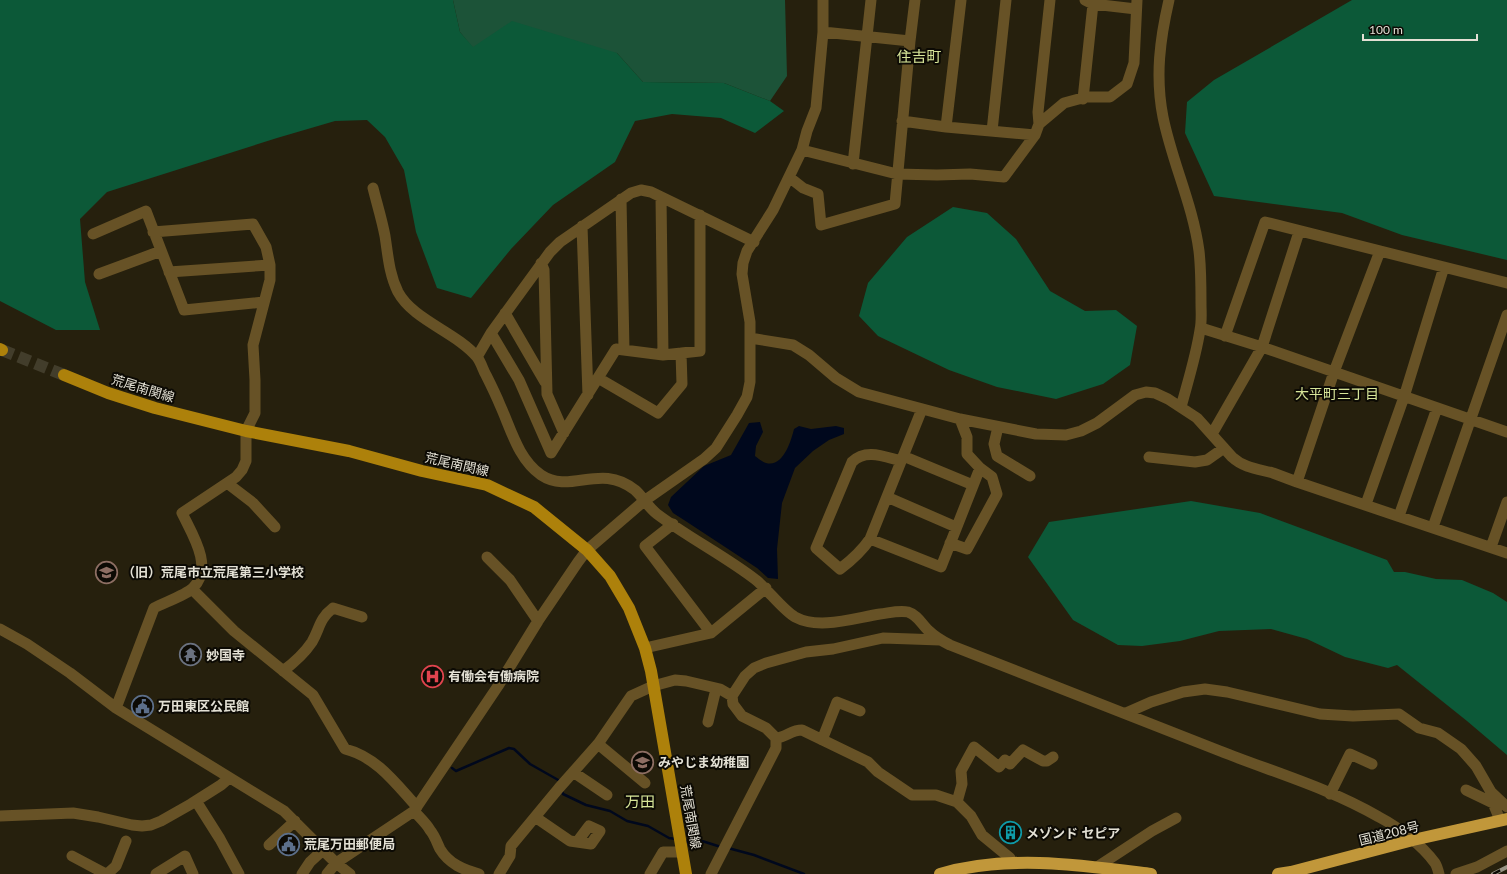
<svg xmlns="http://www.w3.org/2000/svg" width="1507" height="874" font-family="Lato,'Noto Sans JP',sans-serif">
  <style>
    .green { fill: #1c5338 }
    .forest { fill: #0c5938 }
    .water { fill: #00081d }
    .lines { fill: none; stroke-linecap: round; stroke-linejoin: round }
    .stream { stroke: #00081d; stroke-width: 2.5 }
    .major-tunnel { stroke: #423d2b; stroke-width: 12; stroke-dasharray: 12 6; stroke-linecap: butt }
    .minor { stroke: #675226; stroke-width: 11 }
    .major { stroke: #ad810b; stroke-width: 12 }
    .highway { stroke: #c1973a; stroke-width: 12 }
    .rail-casing { stroke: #999586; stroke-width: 4 }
    .rail { stroke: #0c0a04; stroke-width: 2.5; stroke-dasharray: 8; stroke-linecap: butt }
    .labels { text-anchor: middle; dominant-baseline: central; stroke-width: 4; stroke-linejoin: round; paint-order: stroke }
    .street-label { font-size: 13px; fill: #e3e0d4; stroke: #0c0a04 }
    .poi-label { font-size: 13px; font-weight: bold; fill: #e3e0d4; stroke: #0c0a04; text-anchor: start }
    .neighbourhood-label { font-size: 14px; fill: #d7e598; stroke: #0c0a04 }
    .quarter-label { font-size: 15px; fill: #d7e598; stroke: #0c0a04 }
  </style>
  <rect width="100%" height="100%" fill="#26200d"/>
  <path class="green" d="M453,0h332l2,76 -17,25 -46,-18 -81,-1 -26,-29 -144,-5 -13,-16z"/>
  <path class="forest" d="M0,0h453l7,32 13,15 39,-26 105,32 26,29 81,1 46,18 14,10 -29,22 -34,-15 -49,-4 -37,7 -20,41 -62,43 -42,44 -40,49 -34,-10 -21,-56 -12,-62 -19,-33 -18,-17 -32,1 -58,17 -170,54 -27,27 5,63 15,48h-44l-56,-29z
    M1352,0h155v260l-105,-25 -60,-22 -128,-17 -29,-63 2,-31 27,-22z
    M953,207l34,6 29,26 34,52 35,20 31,-1 21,16 -7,39 -27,19 -47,15 -59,-12 -48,-17 -71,-34 -19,-20 9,-33 39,-46z
    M1191,501l69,12 127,47 7,12h11l31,7 26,1 31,13 14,9v153l-40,-34 -70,-56 -9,3 -43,-11 -38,-18 -36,-10 -52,2 -39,10 -38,5 -24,-1 -45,-25 -45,-63 21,-35z"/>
  <path class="water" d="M760,422l3,10 -7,14 -1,10c3,2 7,6 11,7 17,5 25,-22 28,-34l5,-3 12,3 25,-3 8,2v6l-15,6 -16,11 -18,17 -13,35 -5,46 1,30 -10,-1 -11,-10 -73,-48 -11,-7 -5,-8 3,-8 33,-31 27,-11 18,-32z"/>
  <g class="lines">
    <path class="stream" d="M452,768l4,3 53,-23 5,1 16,15 30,17
      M562,791l1,3 23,11 24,6 17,10 21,5 21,12 7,1
      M685,841l5,2 12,-2 19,6
      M728,848l26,7 50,19"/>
    <path class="major-tunnel" d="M2,350l62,25"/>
    <path class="minor" d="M1085,0l8,4 43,5
      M1169,0c-9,39 -14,76 -6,117 9,45 30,88 36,134 2,17 2,35 2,52 0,9 1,18 -1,27 -4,26 -12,51 -19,77
      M823,32l87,9
      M1083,99l10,-95
      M902,121l44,6 89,8
      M1039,124l25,-21 22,-6h24l17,-13 7,-21 3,-63
      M946,127l15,-127
      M992,131l14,-131
      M802,150l95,24 40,1 33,-1 34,3 31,-42 4,-11 -1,-12 12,-112
      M853,164l18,-164
      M789,177l14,11 15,6 3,31 74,-21 15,-163 5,-41
      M373,188c4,16 9,32 12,48 3,19 4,38 13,56 15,28 58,40 79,65 4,5 6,13 9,18 5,10 10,20 14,30 11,24 18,54 41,70 30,20 59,-13 94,15 8,7 13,17 22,24 32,24 68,42 99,66 12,10 28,31 39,37 24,13 59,1 85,-3 9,-1 19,-4 28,-2 10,3 14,13 21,19 6,6 13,10 21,14 90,35 180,70 270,106 53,21 109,37 159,66 19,10 43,28 56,46 2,3 3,7 4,11
      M661,197l2,158
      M621,199l3,151
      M582,226l6,169
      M93,234l53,-23 38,99 80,-8
      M541,263l3,7 3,124 17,39
      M169,272l101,-7
      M99,274l62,-23
      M505,313l40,69
      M1201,328l61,19 245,85
      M491,333l28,47 32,73 65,-104 47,6 37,-4v-136
      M1225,336l40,-114 242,61
      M750,338l43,7 16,10 27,23 23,14 101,27 76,15 30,1 15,-4 16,-8 38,-28 11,-3 9,1 13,6 29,19 35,39c12,11 26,12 41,16 8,3 16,6 24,9l210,71
      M477,357l14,-24 59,-81 10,-10 71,-49 10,-3 10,2 103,50
      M598,378l60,35 24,-29 -1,-31
      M998,427l-4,17 3,12 33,20
      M1212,434l50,-87 37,-115
      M903,456l70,29
      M1149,457l46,5 12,-2 17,-12
      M901,461c-16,-4 -35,-13 -49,1l-36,86 24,21c12,-9 21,-17 30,-30l52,-130
      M1297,482l37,-110 46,-121
      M227,483l26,20 22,24
      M887,497l69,30
      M1366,504l38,-107 40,-130
      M1399,516l38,-108
      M673,524l-28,22 66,87
      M1433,527l74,-212
      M870,539l71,28 39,-99
      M950,543l17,6 30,-55 -5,-17 -12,-9 -13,-14v-17l-7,-18
      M1491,547l16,-45
      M487,557l23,23 28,41
      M192,589l42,42 79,64 32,54c32,8 51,35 72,58
      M0,629l27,15 43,29 46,35 168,103 52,52 14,11
      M645,648l66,-15 55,-45
      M283,671c12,-9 21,-17 29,-29 8,-14 7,-23 21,-34l29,9
      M116,708l38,-100c9,-5 32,-13 39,-20 21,-21 -1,-54 -11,-75l54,-36 6,-7 4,-9v-30l9,-18v-33l-2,-35 17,-65v-15l-4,-18 -13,-23 -100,8
      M1126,713l25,-11 32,-10 22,-3 22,3 93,22 33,2 46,-2 20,14 19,5 23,16 15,17 15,26 16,15
      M708,722l8,-33
      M776,738l-10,-10 -24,-12 -9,-12 -1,-8 13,-20 9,-8 12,-5 40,-11 27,-3 50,-11 57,2
      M822,740l15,-38 23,9
      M598,744l47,39
      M573,772l34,23
      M1466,790l27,13 7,17
      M1330,794l20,-40 22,10
      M196,801l24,38 19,35
      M957,802l5,-18 -1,-13 13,-24 25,20 6,-7 5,4 13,-14 20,11h4l6,-4
      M414,811c5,6 12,12 16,19 5,6 7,13 10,19 9,15 24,21 39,25
      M0,816l73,-3 25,4 34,8 10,1 9,-1 10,-4 30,-17 30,-19 8,-7
      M535,817l35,24 21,3 9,-13 -11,-5 -12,16
      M269,845l26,-24
      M72,856l34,18
      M1097,867l55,-36 24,-13
      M107,874l9,-8 10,-25
      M156,874l29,-18 8,18
      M302,874l8,-12 13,-12
      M327,874l9,-11 78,-52 84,-125 40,-65 40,-59 9,-12 57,-49 60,-42 12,-11 21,-33 10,-18 3,-15v-60l-8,-48 1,-11 4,-12 26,-41 29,-60 5,-19 9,-23 7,-76v-32
      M499,874l11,-18 1,-10 48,-58 39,-44 33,-48 22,-10 22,-6 11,1 34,8 12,7
      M650,874l13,-22h19
      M711,874l65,-126v-10c11,-1 15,-8 26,-8l66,32 10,10 34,23h24l21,7 14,14 11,19 28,23 1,5
      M1456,874l21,-7 30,-16"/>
    <path class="major" d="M0,349l2,1
      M64,375l44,18 47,15 91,23 103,20 73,20 65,14 47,22 53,43 23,26 19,32 16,40 6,23 35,203"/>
    <path class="highway" d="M940,874c69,-20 141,-9 211,0
      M1278,874l13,-2 122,-32 94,-21"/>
    <defs>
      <path id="rail" d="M1493,874l14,-7"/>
    </defs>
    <use href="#rail" class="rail-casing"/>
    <use href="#rail" class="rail"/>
  </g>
  <defs>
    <symbol id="school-ring" viewBox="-11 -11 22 22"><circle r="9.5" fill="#0c0a04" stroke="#8d6e63" stroke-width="1.5"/><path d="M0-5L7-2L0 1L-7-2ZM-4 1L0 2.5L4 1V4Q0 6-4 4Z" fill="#8d6e63"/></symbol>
    <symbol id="temple-ring" viewBox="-11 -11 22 22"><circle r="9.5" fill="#0c0a04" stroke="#6b7280" stroke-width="1.5"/><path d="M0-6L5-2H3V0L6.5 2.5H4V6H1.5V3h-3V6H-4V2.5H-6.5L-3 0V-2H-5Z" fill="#6b7280"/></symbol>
    <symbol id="hospital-ring" viewBox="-11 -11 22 22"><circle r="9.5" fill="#0c0a04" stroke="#e0444e" stroke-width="1.5"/><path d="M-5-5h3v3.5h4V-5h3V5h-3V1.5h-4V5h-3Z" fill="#e0444e"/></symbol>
    <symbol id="civic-ring" viewBox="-11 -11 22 22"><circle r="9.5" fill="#0c0a04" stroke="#5c6f8a" stroke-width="1.5"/><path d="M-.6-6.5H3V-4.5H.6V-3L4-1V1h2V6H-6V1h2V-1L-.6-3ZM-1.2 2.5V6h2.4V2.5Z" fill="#5c6f8a"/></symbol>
    <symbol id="building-ring" viewBox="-11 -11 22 22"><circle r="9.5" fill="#0c0a04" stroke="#0f9aa8" stroke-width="1.5"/><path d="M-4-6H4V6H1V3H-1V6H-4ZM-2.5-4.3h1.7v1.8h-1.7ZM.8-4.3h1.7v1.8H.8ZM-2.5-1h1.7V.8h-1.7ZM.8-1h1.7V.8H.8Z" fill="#0f9aa8"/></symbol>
  </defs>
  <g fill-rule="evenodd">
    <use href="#school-ring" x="94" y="560" width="25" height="25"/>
    <use href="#temple-ring" x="178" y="642" width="25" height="25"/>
    <use href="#hospital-ring" x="420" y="664" width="25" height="25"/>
    <use href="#civic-ring" x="130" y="694" width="25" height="25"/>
    <use href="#school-ring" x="630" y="750" width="25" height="25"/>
    <use href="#building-ring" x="998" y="820" width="25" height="25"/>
    <use href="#civic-ring" x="276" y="832" width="25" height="25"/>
  </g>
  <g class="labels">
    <g class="street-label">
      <text transform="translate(143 388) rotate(17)">荒尾南関線</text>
      <text transform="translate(457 464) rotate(13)">荒尾南関線</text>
      <text transform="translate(691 817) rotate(80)">荒尾南関線</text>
      <text transform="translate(1389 833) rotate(-14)">国道208号</text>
    </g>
    <g class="poi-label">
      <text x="122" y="572">（旧）荒尾市立荒尾第三小学校</text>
      <text x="206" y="655">妙国寺</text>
      <text x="448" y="676">有働会有働病院</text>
      <text x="158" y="706">万田東区公民館</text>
      <text x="658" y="762">みやじま幼稚園</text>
      <text x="1026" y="833">メゾンド セピア</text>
      <text x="304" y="844">荒尾万田郵便局</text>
    </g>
    <g class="neighbourhood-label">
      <text x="1337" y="393">大平町三丁目</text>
    </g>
    <g class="quarter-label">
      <text x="919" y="56">住吉町</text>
      <text x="640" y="801">万田</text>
    </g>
  </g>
  <path d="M1363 34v6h114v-6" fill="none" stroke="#e3e0d4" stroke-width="2"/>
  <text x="1369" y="34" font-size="12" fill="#e3e0d4" stroke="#0c0a04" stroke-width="3" paint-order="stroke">100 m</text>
</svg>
